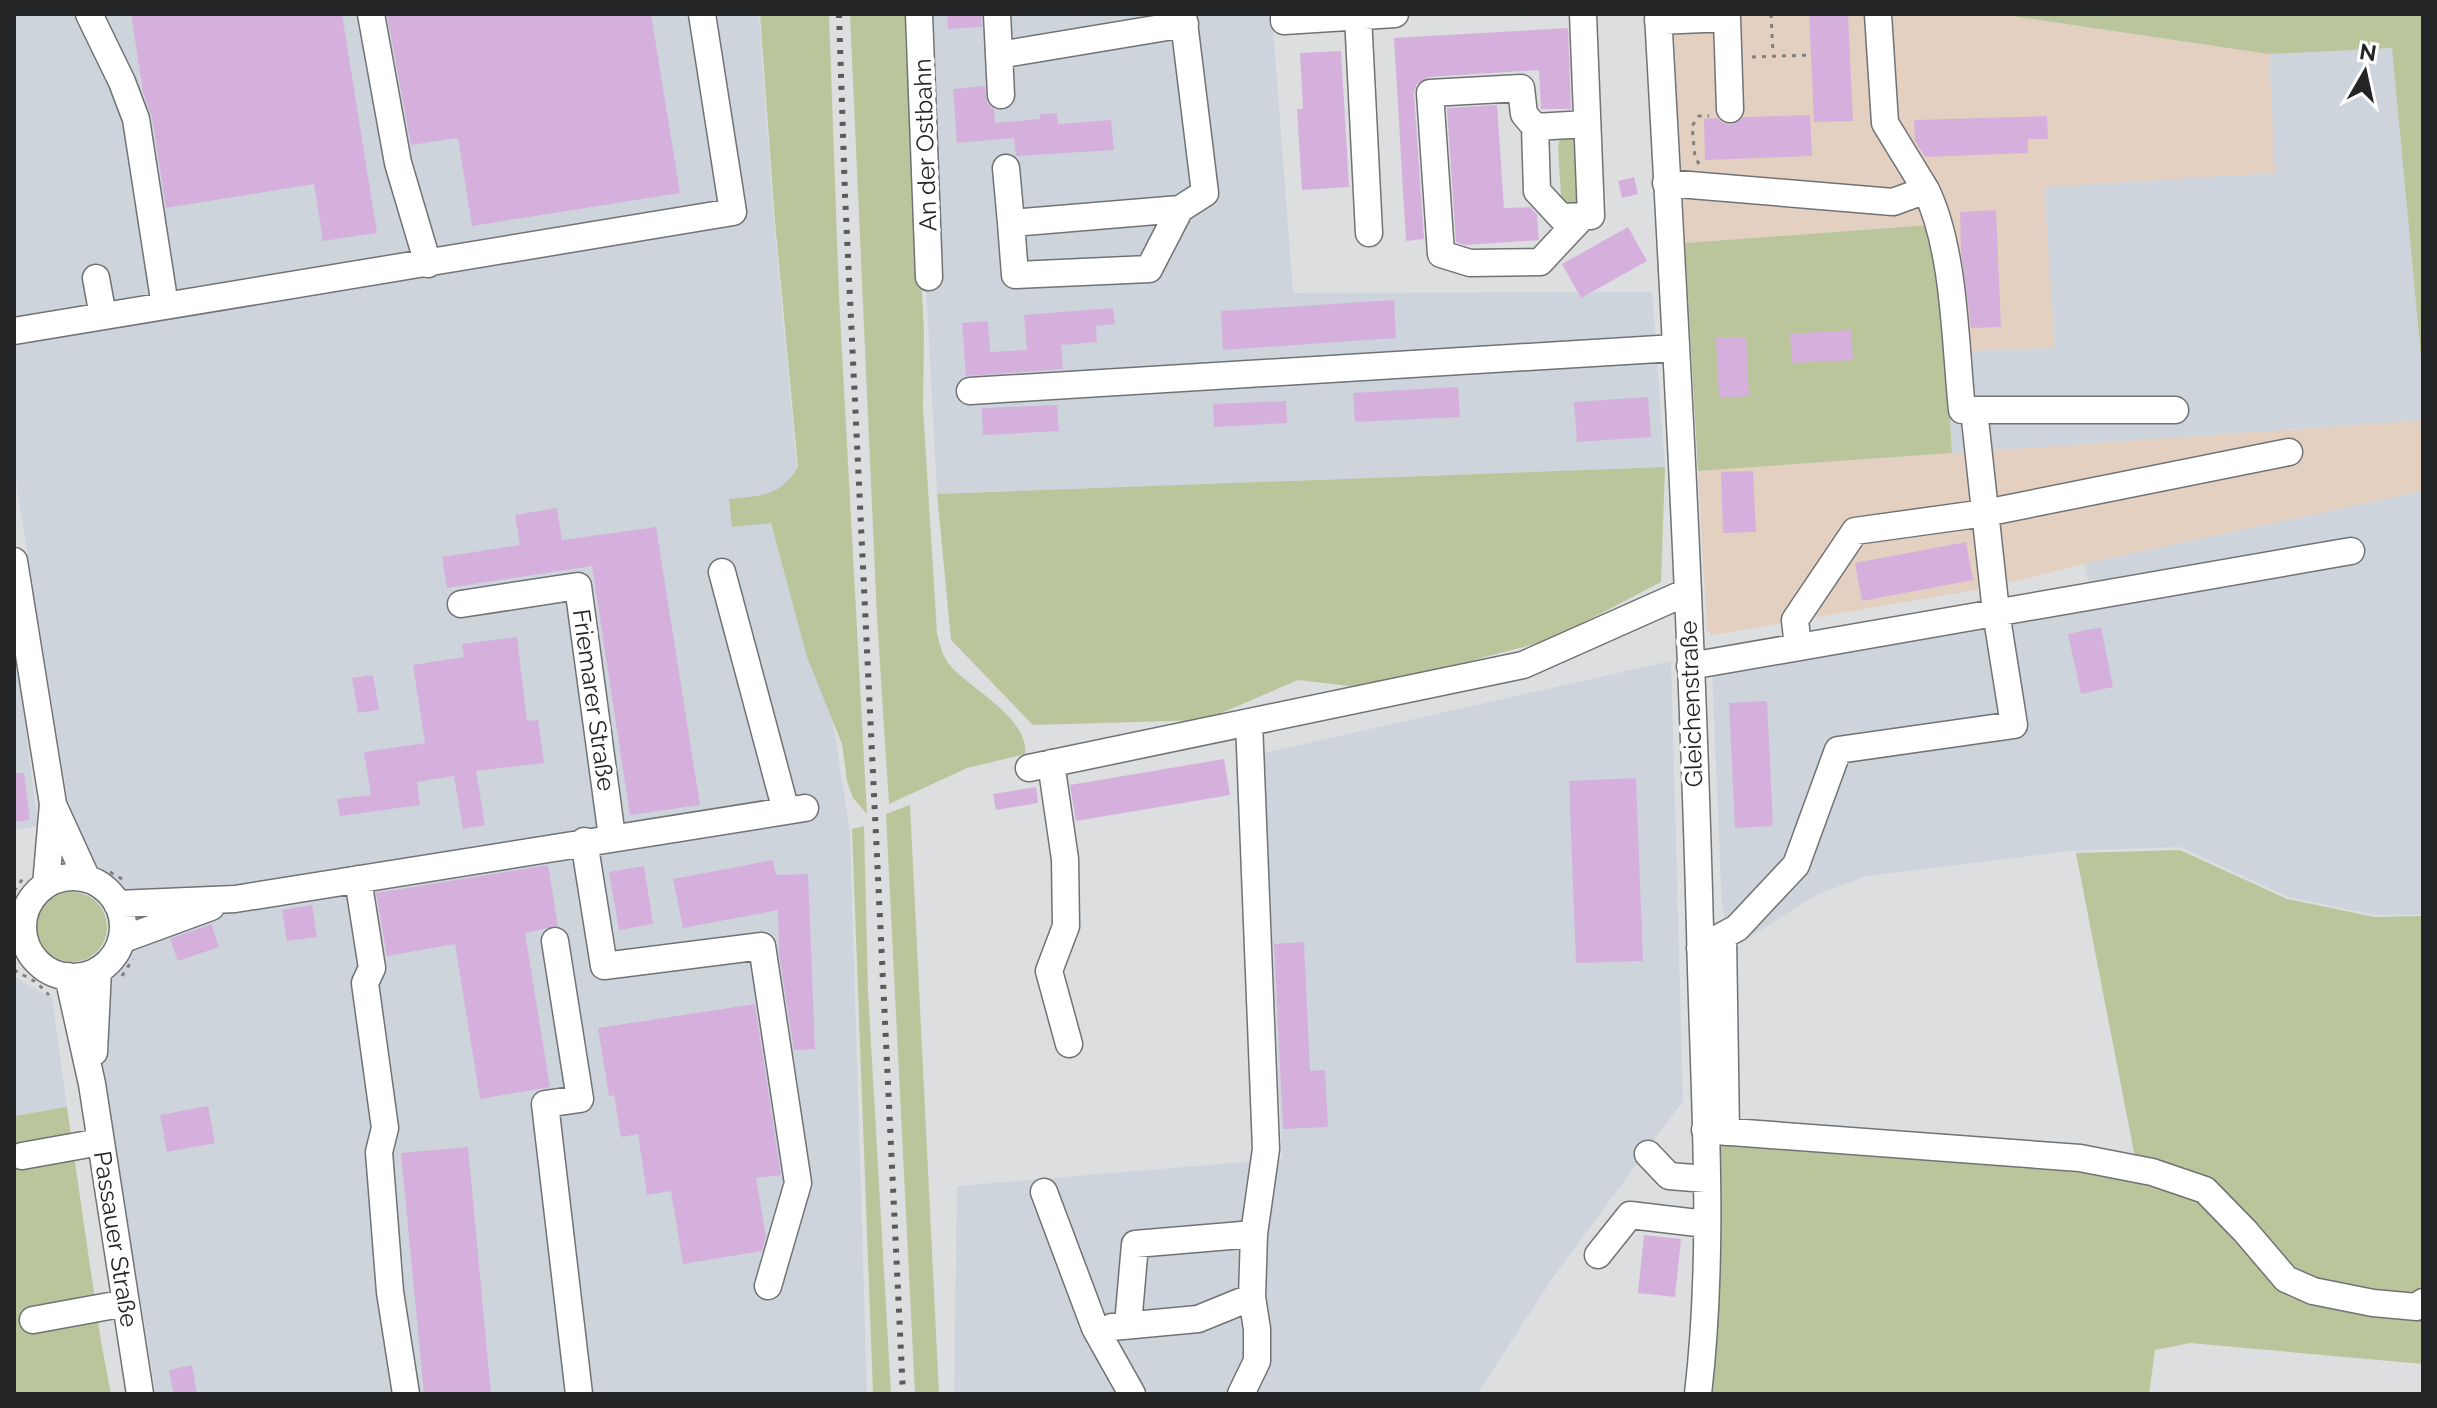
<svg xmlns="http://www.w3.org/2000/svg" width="2437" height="1408" font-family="Raleway,sans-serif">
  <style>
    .commercial { fill: #e3d0c1 }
    .built { fill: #ced4dc }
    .green { fill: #bac59b }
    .building { fill: #d6b0dd }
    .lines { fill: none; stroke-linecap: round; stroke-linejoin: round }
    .minor-casing { stroke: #707274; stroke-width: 29 }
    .path { stroke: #808183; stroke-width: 3; stroke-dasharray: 4 6; stroke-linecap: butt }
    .minor { stroke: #fff; stroke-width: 26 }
    .rail { stroke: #5a5b5d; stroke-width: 6; stroke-dasharray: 4 8; stroke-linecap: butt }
    .labels { text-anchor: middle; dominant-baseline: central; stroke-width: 8; stroke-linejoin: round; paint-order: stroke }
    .street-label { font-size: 24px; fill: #232425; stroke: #fff }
  </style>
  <rect width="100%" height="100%" fill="#dcdee0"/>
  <path class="commercial" d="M1673,14h326l270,40 7,119 -231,14 10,161 -109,4 -18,-127 -243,18z
    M2423,420v71l-339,73 -91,23 -281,48 -5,-4 -9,-160z"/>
  <path class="built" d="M14,14h745l15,207 28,303 48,308 17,562h-711l-56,-343 10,-79 22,-24 24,-13 -7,-42 -21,-1 -39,-28 -17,-38 -58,-357z
    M912,14h360l21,279 359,-1 13,175 -728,27z
    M2392,47l31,331v42l-471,33 -6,-101 109,-4 -11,-161 231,-14 -6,-119z
    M2423,491v424h-48l-87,-18 -108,-50 -110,4 -203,25 -51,19 -82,52 -12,-40 -10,-237 383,-61 -11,-45z
    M14,641l24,185 -24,4z
    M1671,661l12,440 -131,178 -75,115h-523l3,-208 325,-27 -18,-406z
    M14,976l38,22 15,109 -53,9z"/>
  <path class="green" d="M760,14h69l10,283 28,517 -14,-16 -6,-17 -5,-37 -35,-87 -36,-134 -39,4 -3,-28c32,-3 52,-3 69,-32l-23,-246z
    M850,14h56l-1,26 8,90 11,202 -1,76 14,226c3,11 5,21 12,30 19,24 80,53 76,90l-58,14 -78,36 -12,-187z
    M1999,14h424v364l-31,-330 -123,6z
    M1571,137l4,3 3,64 -8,1 -9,-8 -3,-51 2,-6z
    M1929,225l17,127 6,101 -254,18 -13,-228z
    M1665,467l-4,115 -111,58 -183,48 -69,-8 -93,40 -172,5 -82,-85 -14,-146z
    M910,805l29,589h-24l-29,-580z
    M864,826l4,165 23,403h-18l-21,-565z
    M2180,850l107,49 88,18 48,-1v448l-233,-21 -35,7 -6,44h-440l6,-48 5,-213 417,35 -61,-315z
    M37 927a35 35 0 1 1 70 0a35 35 0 1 1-70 0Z
    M67,1107l34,235 10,52h-97v-278z"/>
  <path class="building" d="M131,14h211l35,219 -54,8 -9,-57 -148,24 -14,-91 -9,-25z
    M387,14h264l29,179 -208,33 -14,-88 -47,7z
    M947,14h34l1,13 -34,2z
    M1809,14h39l5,107 -39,1z
    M1568,28l3,81h-30l-2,-39 -110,7 -13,8 -2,9 10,145 -18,2 -12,-203z
    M1341,51l8,136 -47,3 -5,-81h6l-3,-56z
    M985,86l2,17 7,6 1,14 45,-4v-5l17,-1 1,11 53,-4 3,30 -98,6 -2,-18 -57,5 -4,-54z
    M1497,105l7,103 26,-1 7,8 2,25 -74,5 -9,-3 -9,-134z
    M1810,115l2,41 -107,4 -1,-41 13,-1 6,5 8,2 13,-8z
    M2047,116l1,23h-20v14l-103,4 -10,-16 -1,-21z
    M1634,177l4,17 -16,4 -4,-17z
    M1996,210l5,117 -30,1 -10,-77 -1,-39z
    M1628,227l19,34 -66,37 -19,-34z
    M1394,300l2,38 -173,12 -2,-39z
    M1113,308l2,16 -19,2 1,16 -36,3 2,24 -97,7 -4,-53 26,-2 2,31 37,-2 -3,-35z
    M1851,330l2,30 -61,3 -2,-29z
    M1746,337l3,59 -30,2 -3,-60z
    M1458,387l2,30 -105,5 -2,-29z
    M1648,397l3,40 -74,5 -3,-40z
    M1286,401l1,22 -73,4 -1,-23z
    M1057,405l2,26 -76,4 -1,-27z
    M1753,471l3,61 -33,1 -2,-61z
    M557,508l5,32 94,-13 44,278 -70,10 -38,-249 -145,22 -5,-31 78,-12 -5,-30z
    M1966,542l7,38 -111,21 -7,-38z
    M2101,627l12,60 -32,7 -13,-60z
    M517,637l10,84 11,-1 6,43 -68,8 9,54 -22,4 -9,-53 -37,6 3,23 -80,11 -3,-17 34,-4 -7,-43 61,-9 -12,-78 51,-8 -2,-13z
    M373,675l6,35 -21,3 -6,-35z
    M1767,701l6,125 -38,2 -6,-125z
    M1224,759l6,36 -154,26 -6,-36z
    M14,773h10l6,47 -16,2z
    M1636,778l7,183 -67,2 -7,-182z
    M1036,787l2,16 -42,7 -3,-16z
    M773,860l3,15 32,-1 7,175 -21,1 -15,-96 -1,-44 -95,18 -10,-49z
    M548,865l10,61 -33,7 25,154 -70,12 -25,-155 -68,12 -11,-63z
    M644,866l9,58 -34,6 -10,-58z
    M312,905l5,32 -30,4 -5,-31z
    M211,924l8,23 -41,14 -8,-22z
    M1304,942l6,129 15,-1 3,57 -45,2 -9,-185z
    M755,1004l26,171 -25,3 10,59 -4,14 -79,13 -12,-73 -24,4 -9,-61 -17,3 -7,-42 -5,1 -11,-68z
    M208,1106l7,37 -48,9 -7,-37z
    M468,1147l23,247h-67l-23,-241z
    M1644,1235l37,4 -6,58 -37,-4z
    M192,1365l5,29h-23l-5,-24z"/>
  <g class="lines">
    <defs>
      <path id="minor" d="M89,14l33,68 14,37 29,187
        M371,14l27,149 30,101
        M919,14l10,263
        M997,14l4,81
        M1284,14v7l111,-7
        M1583,14l8,202 -30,1 -24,-26 -2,-64 52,-3
        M1658,14c17,305 34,610 42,915 3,154 16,312 -2,465
        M1878,14l7,109 41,67
        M1358,16l11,217
        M1658,21l69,-3 3,91
        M999,55l186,-31
        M1535,127l-11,-13 -3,-26 -91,5 11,161 29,9 70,-1 43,-46
        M1006,168l5,55 169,-14 25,-16 -22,-179
        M1666,183l227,19 33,-12c29,60 29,153 36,220h213
        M1011,223l4,52 134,-6 31,-60
        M96,278l7,38
        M14,331l719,-119 -31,-198
        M970,391l705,-43
        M14,561l39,243 -7,81
        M722,572l64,239
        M461,604l117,-18 34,251
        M1798,647l-3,-27 60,-89 130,-18 304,-61
        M1690,666l661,-115
        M1051,763l14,96 1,67 -17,45 20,73
        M1029,768l494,-103 164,-73
        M54,807l33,72
        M584,841l20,125 158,-20 36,237 -30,103
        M23 927a50 50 0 1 1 100 0a50 50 0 1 1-100 0Z
        M358,879l14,89 -7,15 20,145 -6,24 11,140 16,102
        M117,904l118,-5 570,-91
        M1723,936l3,196
        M121,940l90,-33
        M555,941l25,158 -35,5 34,290
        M1700,948l37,-20 59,-63 42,-115 176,-25 -18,-113 -22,-202
        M68,976l24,108 48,310
        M94,1052l4,-82
        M1705,1130l375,28 72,14 53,18 40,41 41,48 27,12 60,12 44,4 6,-5
        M1648,1154l21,22 37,3
        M22,1156l78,-14
        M1044,1192l51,136 37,66
        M1598,1255l32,-40 76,9
        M33,1320l93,-17
        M1128,1325l7,-81 119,-10
        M1112,1327l86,-8 54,-22
        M1241,1394l16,-33v-32l-5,-32 2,-63 12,-85 -17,-427"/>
    </defs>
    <use href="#minor" class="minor-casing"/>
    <path class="path" d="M1771,14l2,40
      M1752,57l59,-2
      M1699,164l-4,-7 -3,-31 7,-10h10
      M110,872l14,8
      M14,891l10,-14
      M14,970l22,12 13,13
      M122,976l11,-17"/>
    <use href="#minor" class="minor"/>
    <path class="rail" d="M839,14l6,181 58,1199"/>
  </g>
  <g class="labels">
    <g class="street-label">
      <text transform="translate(925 145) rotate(-92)">An der Ostbahn</text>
      <text transform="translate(594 700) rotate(82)">Friemarer Straße</text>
      <text transform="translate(1691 704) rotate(-92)">Gleichenstraße</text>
      <text transform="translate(116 1239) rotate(81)">Passauer Straße</text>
    </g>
  </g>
  <rect width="2437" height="1408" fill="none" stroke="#232425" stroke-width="32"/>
  <g transform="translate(2365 72) rotate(9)" stroke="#ffffff" stroke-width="6" paint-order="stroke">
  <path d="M0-6L14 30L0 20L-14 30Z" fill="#232425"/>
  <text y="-12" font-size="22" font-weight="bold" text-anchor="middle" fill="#232425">N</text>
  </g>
</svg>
